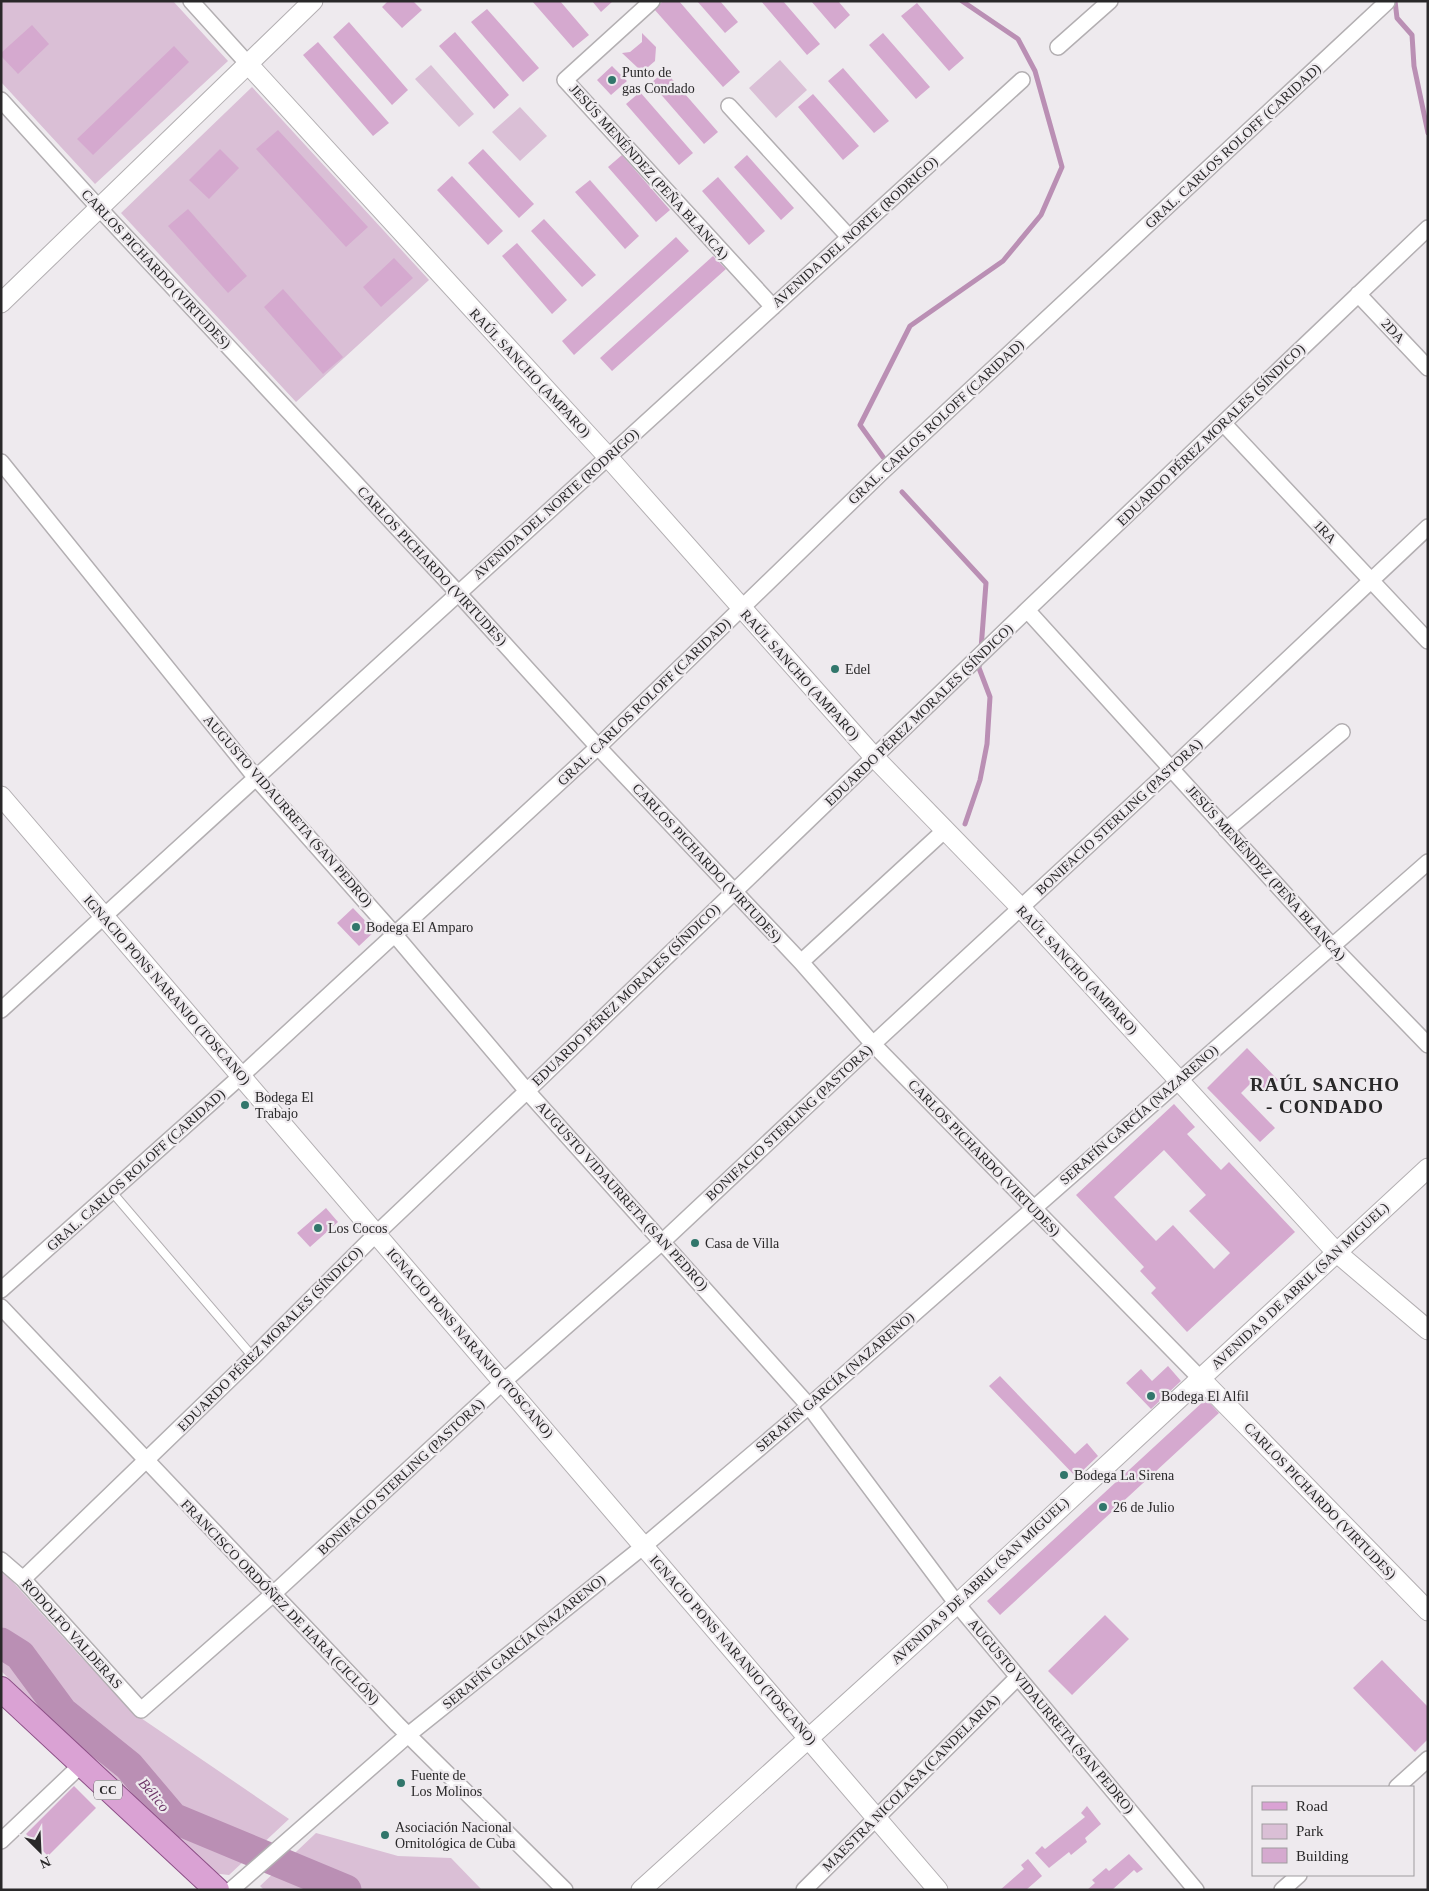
<svg xmlns="http://www.w3.org/2000/svg" width="1429" height="1891" font-family="'Times New Roman',serif">
  <style>
    .green { fill: #dabfd6 }
    .lines { fill: none; stroke-linecap: round; stroke-linejoin: round }
    .stream { stroke: #ba8fb4; stroke-width: 5 }
    .river { stroke: #ba8fb4; stroke-width: 31 }
    .building { fill: #d5a9cf; fill-rule: evenodd }
    .service-casing { stroke: #b3afb2; stroke-width: 10 }
    .minor-casing { stroke: #b3afb2; stroke-width: 18 }
    .tertiary-casing { stroke: #b3afb2; stroke-width: 21 }
    .primary-casing { stroke: #8c4f86; stroke-width: 26 }
    .service { stroke: #fff; stroke-width: 8 }
    .minor { stroke: #fff; stroke-width: 15 }
    .tertiary { stroke: #fff; stroke-width: 19 }
    .primary { stroke: #daa2d4; stroke-width: 24 }
    .poi-dot { fill: #31766b; stroke: #eeeaee; stroke-width: 2 }
    .labels { text-anchor: middle; dominant-baseline: central; stroke-width: 4.5; stroke-linejoin: round; paint-order: stroke }
    .shield { fill: #eeeaee; stroke: #646264; stroke-width: 1 }
    .shield-label { font-size: 12px; font-weight: bold; fill: #292829 }
    .poi-label { font-size: 14px; fill: #292829; stroke: #eeeaee; text-anchor: start }
    .street-label { font-size: 14px; fill: #292829; stroke: #eeeaee }
    .water-label { font-size: 15px; font-style: italic; fill: #6f396a; stroke: #eeeaee }
    .district-label { font-size: 19px; font-weight: bold; letter-spacing: 1px; fill: #292829; stroke: #eeeaee }
  </style>
  <rect width="100%" height="100%" fill="#eeeaee"/>
  <path class="green" d="M1,1h172l55,60 -133,123 -94,-102z
    M780,60l27,30 -31,28 -27,-30z
    M431,65l43,49 -15,13 -44,-48z
    M252,87l177,193 -133,122 -175,-189z
    M520,107l27,29 -27,25 -28,-29z
    M1,1572l12,10 66,73 59,61 151,103 -60,56 -18,-2 -210,-202z
    M316,1833l82,23 53,2 31,32h-218l-4,-4z"/>
  <g class="lines">
    <path class="stream" d="M1395,1l2,17 15,17 2,31 14,67
      M883,457l-23,-32 50,-99 93,-65 38,-46 21,-48 -27,-96 -17,-32 -56,-38
      M902,492l84,91 -5,66
      M965,824l15,-44 7,-36 3,-47 -11,-29 1,-8"/>
    <path class="river" d="M1,1643l19,12 42,57 67,54 44,52 173,72"/>
  </g>
  <path class="building" d="M388,1h25l9,9 -20,18 -20,-21z
    M532,1h28l29,34 -16,13z
    M592,1h21l-12,11z
    M663,1h16l61,71 -17,15 -69,-78z
    M697,1h23l18,21 -13,11z
    M761,1h22l37,43 -13,11z
    M811,1h27l12,14 -15,14z
    M917,3l47,55 -15,13 -48,-55z
    M487,9l52,59 -16,14 -52,-60z
    M349,22l59,68 -16,15 -59,-68z
    M32,25l17,19 -31,30 -17,-18v-3z
    M455,32l54,63 -15,14 -55,-63z
    M642,33l14,14 -1,14 -7,6 -10,1 -16,-15 8,-1 12,-10z
    M883,33l47,54 -14,12 -47,-54z
    M318,42l71,81 -16,13 -70,-81z
    M174,46l15,16 -96,93 -16,-16z
    M612,66l15,15 -16,14 -14,-15z
    M843,68l46,53 -15,12 -46,-52z
    M665,71l53,61 -14,12 -53,-61z
    M640,92l53,61 -14,12 -53,-61z
    M813,94l46,52 -16,14 -45,-53z
    M278,130l90,97 -22,20 -90,-98z
    M220,149l19,19 -30,31 -20,-19z
    M483,149l51,55 -15,14 -51,-55z
    M622,155l48,55 -14,12 -48,-55z
    M747,155l47,53 -13,12 -47,-53z
    M452,176l51,55 -15,14 -51,-55z
    M718,177l47,54 -16,14 -47,-54z
    M590,180l49,56 -14,13 -50,-57z
    M188,209l59,67 -19,17 -60,-67z
    M544,219l52,56 -14,12 -51,-56z
    M676,237l13,14 -115,104 -12,-14z
    M517,243l50,57 -15,14 -50,-58z
    M713,256l13,13 -114,102 -12,-13z
    M394,258l19,20 -32,29 -18,-20z
    M283,289l60,68 -20,17 -59,-67z
    M353,908l22,23 -16,15 -22,-23z
    M1247,1048l31,32 -12,12 -12,-12 -13,13 34,35 -15,14 -53,-54z
    M1174,1104l21,23 -8,7 34,36 8,-8 66,70 -108,100 -36,-39 5,-5 -16,-17 4,-4 -68,-72zM1164,1150l42,45 -17,16 41,42 -16,16 -41,-44 -17,16 -42,-44z
    M326,1208l12,14 -28,25 -13,-14z
    M1168,1366l13,15 -30,28 -25,-26 15,-14 11,12z
    M1000,1376l75,78 12,-11 11,13 -22,21 -87,-91z
    M1206,1399l13,14 -219,202 -13,-14z
    M1105,1615l24,24 -57,56 -24,-24z
    M1382,1660l46,47v32l-13,13 -62,-64z
    M74,1786l22,22 -48,48 -22,-22z
    M1087,1806l14,18 -16,14 2,4 -16,13 -2,-3 -20,16 -14,-15 7,-7 3,3 40,-32 -4,-4z
    M1129,1854l14,15 -6,4 -3,-3 -22,20h-25l8,-7 -3,-3 14,-12 3,3z
    M1028,1859l14,17 -16,14h-26l24,-21 -3,-4z"/>
  <g class="lines">
    <defs>
      <path id="service" d="M112,1192l141,165"/>
      <path id="minor" d="M191,1l57,63
        M652,1l-87,79 208,227
        M1058,47l52,-46
        M1,100l98,108 359,385 140,154 203,215 72,82 327,334
        M729,106l120,131
        M1358,294l70,74
        M1224,424l204,217
        M1,462l255,316 139,157 132,156 282,315 148,198 239,286
        M1027,610l306,337 95,98
        M1226,830l116,-98
        M801,962l144,-132
        M1,1010l1021,-930
        M1,1290l240,-214 357,-329 284,-275 505,-470
        M1,1307l396,417 168,166
        M1,1560l22,19 118,131 131,-115 231,-213 159,-140 211,-198 298,-275 257,-242
        M23,1579l230,-222 123,-123 151,-143 500,-481 401,-382
        M1397,1787l31,-28
        M1,1841l80,-76
        M231,1890l177,-155 236,-189 165,-140 619,-544
        M804,1890l214,-213
        M1282,1890l17,-15"/>
      <path id="tertiary" d="M248,64l360,393 267,301 146,150 315,344 92,78
        M1,303l312,-302
        M1,796l937,1094
        M1200,1378l228,233
        M641,1890l316,-286 471,-436"/>
      <path id="primary" d="M1,1689l216,201"/>
    </defs>
    <use href="#service" class="service-casing"/>
    <use href="#minor" class="minor-casing"/>
    <use href="#tertiary" class="tertiary-casing"/>
    <use href="#primary" class="primary-casing"/>
    <use href="#service" class="service"/>
    <use href="#minor" class="minor"/>
    <use href="#tertiary" class="tertiary"/>
    <use href="#primary" class="primary"/>
  </g>
  <g class="poi-dot">
    <circle cx="612" cy="80" r="5"/>
    <circle cx="835" cy="669" r="5"/>
    <circle cx="356" cy="927" r="5"/>
    <circle cx="245" cy="1105" r="5"/>
    <circle cx="318" cy="1228" r="5"/>
    <circle cx="695" cy="1243" r="5"/>
    <circle cx="1151" cy="1396" r="5"/>
    <circle cx="1064" cy="1475" r="5"/>
    <circle cx="1103" cy="1507" r="5"/>
    <circle cx="401" cy="1783" r="5"/>
    <circle cx="385" cy="1835" r="5"/>
  </g>
  <g class="labels">
    <rect class="shield" x="94" y="1780.5" width="28" height="19" rx="4"/>
    <g class="shield-label">
      <text x="108" y="1790">CC</text>
    </g>
    <g class="poi-label">
      <text x="622" y="72">Punto de<tspan x="622" dy="16">gas Condado</tspan></text>
      <text x="845" y="669">Edel</text>
      <text x="366" y="927">Bodega El Amparo</text>
      <text x="255" y="1097">Bodega El<tspan x="255" dy="16">Trabajo</tspan></text>
      <text x="328" y="1228">Los Cocos</text>
      <text x="705" y="1243">Casa de Villa</text>
      <text x="1161" y="1396">Bodega El Alfil</text>
      <text x="1074" y="1475">Bodega La Sirena</text>
      <text x="1113" y="1507">26 de Julio</text>
      <text x="411" y="1775">Fuente de<tspan x="411" dy="16">Los Molinos</tspan></text>
      <text x="395" y="1827">Asociación Nacional<tspan x="395" dy="16">Ornitológica de Cuba</tspan></text>
    </g>
    <g class="street-label">
      <text transform="translate(1233 146) rotate(-43)">GRAL. CARLOS ROLOFF (CARIDAD)</text>
      <text transform="translate(649 172) rotate(48)">JESÚS MENÉNDEZ (PEÑA BLANCA)</text>
      <text transform="translate(855 232) rotate(-42)">AVENIDA DEL NORTE (RODRIGO)</text>
      <text transform="translate(156 269) rotate(47)">CARLOS PICHARDO (VIRTUDES)</text>
      <text transform="translate(1393 331) rotate(47)">2DA</text>
      <text transform="translate(530 373) rotate(47)">RAÚL SANCHO (AMPARO)</text>
      <text transform="translate(936 422) rotate(-43)">GRAL. CARLOS ROLOFF (CARIDAD)</text>
      <text transform="translate(1211 435) rotate(-44)">EDUARDO PÉREZ MORALES (SÍNDICO)</text>
      <text transform="translate(556 504) rotate(-42)">AVENIDA DEL NORTE (RODRIGO)</text>
      <text transform="translate(1325 532) rotate(47)">1RA</text>
      <text transform="translate(432 566) rotate(47)">CARLOS PICHARDO (VIRTUDES)</text>
      <text transform="translate(800 675) rotate(48)">RAÚL SANCHO (AMPARO)</text>
      <text transform="translate(644 702) rotate(-44)">GRAL. CARLOS ROLOFF (CARIDAD)</text>
      <text transform="translate(919 715) rotate(-44)">EDUARDO PÉREZ MORALES (SÍNDICO)</text>
      <text transform="translate(288 811) rotate(49)">AUGUSTO VIDAURRETA (SAN PEDRO)</text>
      <text transform="translate(1119 817) rotate(-43)">BONIFACIO STERLING (PASTORA)</text>
      <text transform="translate(707 863) rotate(47)">CARLOS PICHARDO (VIRTUDES)</text>
      <text transform="translate(1266 873) rotate(48)">JESÚS MENÉNDEZ (PEÑA BLANCA)</text>
      <text transform="translate(1077 970) rotate(47)">RAÚL SANCHO (AMPARO)</text>
      <text transform="translate(167 990) rotate(49)">IGNACIO PONS NARANJO (TOSCANO)</text>
      <text transform="translate(626 995) rotate(-44)">EDUARDO PÉREZ MORALES (SÍNDICO)</text>
      <text transform="translate(1139 1115) rotate(-41)">SERAFÍN GARCÍA (NAZARENO)</text>
      <text transform="translate(789 1123) rotate(-43)">BONIFACIO STERLING (PASTORA)</text>
      <text transform="translate(984 1158) rotate(46)">CARLOS PICHARDO (VIRTUDES)</text>
      <text transform="translate(136 1170) rotate(-42)">GRAL. CARLOS ROLOFF (CARIDAD)</text>
      <text transform="translate(622 1196) rotate(48)">AUGUSTO VIDAURRETA (SAN PEDRO)</text>
      <text transform="translate(1300 1286) rotate(-43)">AVENIDA 9 DE ABRIL (SAN MIGUEL)</text>
      <text transform="translate(270 1339) rotate(-45)">EDUARDO PÉREZ MORALES (SÍNDICO)</text>
      <text transform="translate(470 1343) rotate(49)">IGNACIO PONS NARANJO (TOSCANO)</text>
      <text transform="translate(835 1382) rotate(-41)">SERAFÍN GARCÍA (NAZARENO)</text>
      <text transform="translate(401 1477) rotate(-43)">BONIFACIO STERLING (PASTORA)</text>
      <text transform="translate(1320 1501) rotate(46)">CARLOS PICHARDO (VIRTUDES)</text>
      <text transform="translate(980 1581) rotate(-43)">AVENIDA 9 DE ABRIL (SAN MIGUEL)</text>
      <text transform="translate(280 1602) rotate(46)">FRANCISCO ORDÓÑEZ DE HARA (CICLÓN)</text>
      <text transform="translate(72 1634) rotate(48)">RODOLFO VALDERAS</text>
      <text transform="translate(524 1642) rotate(-39)">SERAFÍN GARCÍA (NAZARENO)</text>
      <text transform="translate(733 1650) rotate(49)">IGNACIO PONS NARANJO (TOSCANO)</text>
      <text transform="translate(1051 1716) rotate(50)">AUGUSTO VIDAURRETA (SAN PEDRO)</text>
      <text transform="translate(911 1783) rotate(-45)">MAESTRA NICOLASA (CANDELARIA)</text>
    </g>
    <g class="water-label">
      <text transform="translate(154 1795) rotate(50)">Bélico</text>
    </g>
    <g class="district-label">
      <text x="1325" y="1084">RAÚL SANCHO<tspan x="1325" dy="22">- CONDADO</tspan></text>
    </g>
  </g>
  <rect width="1429" height="1891" fill="none" stroke="#292829" stroke-width="5"/>
  <rect x="1252" y="1786" width="162" height="90" fill="#eeeaee" stroke="#9f9c9f"/>
  <rect x="1262" y="1802" width="25" height="8" fill="#daa2d4" stroke="#9f9c9f"/>
  <text x="1296" y="1811" font-size="15" fill="#292829">Road</text>
  <rect x="1262" y="1824" width="25" height="15" fill="#dabfd6" stroke="#9f9c9f"/>
  <text x="1296" y="1836" font-size="15" fill="#292829">Park</text>
  <rect x="1262" y="1848" width="25" height="15" fill="#d5a9cf" stroke="#9f9c9f"/>
  <text x="1296" y="1861" font-size="15" fill="#292829">Building</text>
  <g transform="translate(40 1851) rotate(156)" stroke="#eeeaee" stroke-width="4" paint-order="stroke">
  <path d="M0-4L9 19L0 12L-9 19Z" fill="#292829"/>
  <text y="-8" font-size="14" font-weight="bold" text-anchor="middle" fill="#292829">N</text>
  </g>
</svg>
